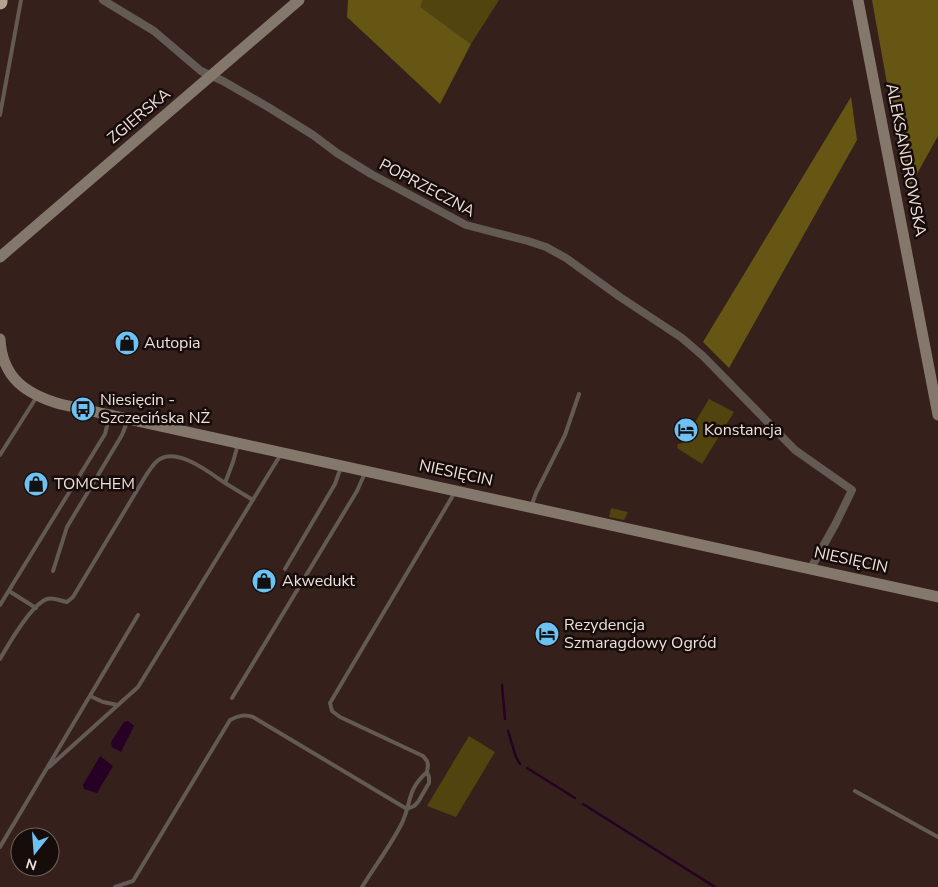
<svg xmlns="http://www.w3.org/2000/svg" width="938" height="887" font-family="'Nunito Sans',sans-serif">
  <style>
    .green { fill: #51440f }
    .forest { fill: #665614 }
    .water { fill: #260125 }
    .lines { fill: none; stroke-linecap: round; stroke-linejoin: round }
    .stream { stroke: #260125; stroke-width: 2.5 }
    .lane { stroke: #625a53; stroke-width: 4 }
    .street { stroke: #625a53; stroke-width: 8 }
    .secondary { stroke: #84776b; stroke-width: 11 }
    .highway { stroke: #b5a18f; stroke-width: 15 }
    .labels { text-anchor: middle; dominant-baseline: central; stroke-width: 5; stroke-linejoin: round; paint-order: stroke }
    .street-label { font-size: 16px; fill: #f0e0dd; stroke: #160c0a }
    .poi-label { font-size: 16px; fill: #f0e0dd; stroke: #160c0a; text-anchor: start }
  </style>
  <rect width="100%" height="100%" fill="#35201b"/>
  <path class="green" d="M423,0h76l-28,44 -52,-37z
    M709,399l25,13 -32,52 -25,-16 1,-4 5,-1 -2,-6 4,-5 6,-3z
    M611,508l17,4 -4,8 -15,-3z
    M469,736l26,16 -39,65 -29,-11z"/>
  <path class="forest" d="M348,0h75l-3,7 51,37 -31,60 -93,-87z
    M872,0h66v136l-30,54 -3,-7z
    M851,97l6,43 -128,228 -26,-26z"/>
  <path class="water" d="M128,721l6,5 -13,26 -9,-5 -1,-5 13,-20z
    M100,756l13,10 -16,27 -13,-4 -1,-4z"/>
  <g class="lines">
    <path class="stream" d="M502,685l3,34
      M508,731l8,26 4,7
      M527,768l48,30
      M583,804l132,83"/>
    <path class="lane" d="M0,115l21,-115
      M0,455l36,-57
      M225,483l28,17
      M531,507l5,-14 29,-58 14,-41
      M285,569l50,-85 6,-17
      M53,571l14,-44 55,-92 6,-15
      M9,591l27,17
      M0,605l105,-171 4,-16
      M0,659c8,-14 32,-55 47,-60 7,-2 13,2 20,3l6,-5 72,-120c4,-6 9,-15 15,-18 19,-11 50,14 65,24l8,-21 5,-18
      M90,696l13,6 15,3 20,-18 143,-233
      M232,698l125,-207 8,-18
      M49,767l69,-62
      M855,791l83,46
      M407,809l7,-3 4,-4 11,-19v-6l-2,-5 1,-7 -1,-4 -4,-5 -83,-39 -8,-6 -2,-8 125,-211
      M0,847l138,-232
      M115,887l18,-6 97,-161c8,-4 14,-6 23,-3l154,92
      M362,887c13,-21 29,-42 40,-64 10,-21 4,-32 25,-51"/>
    <path class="street" d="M103,0l51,31 47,40 22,10 45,26 45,28 24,18 34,21 95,51 62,16 18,6 20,11 54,39 62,41 21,18 92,94 57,40 -16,33 -25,45"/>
    <path class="secondary" d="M858,0l80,415
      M0,257l299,-257
      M0,339c2,39 26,55 60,65l878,193"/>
    <path class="highway" d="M0,2v-2"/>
  </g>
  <defs>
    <symbol id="shop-disc" viewBox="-11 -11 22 22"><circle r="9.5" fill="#6dc2f3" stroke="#160c0a"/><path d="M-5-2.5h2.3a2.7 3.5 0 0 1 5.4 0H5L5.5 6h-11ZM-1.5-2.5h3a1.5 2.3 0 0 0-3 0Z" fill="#111"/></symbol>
    <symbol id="bus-disc" viewBox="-11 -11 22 22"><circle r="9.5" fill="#6dc2f3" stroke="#160c0a"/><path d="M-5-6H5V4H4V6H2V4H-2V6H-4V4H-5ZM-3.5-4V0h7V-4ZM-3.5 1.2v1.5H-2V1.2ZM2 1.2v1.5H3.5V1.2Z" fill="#111"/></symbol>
    <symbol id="hotel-disc" viewBox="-11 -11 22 22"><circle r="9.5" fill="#6dc2f3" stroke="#160c0a"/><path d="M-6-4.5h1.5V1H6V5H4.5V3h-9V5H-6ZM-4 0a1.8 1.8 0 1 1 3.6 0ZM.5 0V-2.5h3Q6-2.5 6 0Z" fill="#111"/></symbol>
  </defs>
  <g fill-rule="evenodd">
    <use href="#shop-disc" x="113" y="329" width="28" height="28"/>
    <use href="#bus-disc" x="69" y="395" width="28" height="28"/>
    <use href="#hotel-disc" x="672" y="416" width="28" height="28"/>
    <use href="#shop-disc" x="22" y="470" width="28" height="28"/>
    <use href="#shop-disc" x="250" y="567" width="28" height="28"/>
    <use href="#hotel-disc" x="533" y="620" width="28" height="28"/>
  </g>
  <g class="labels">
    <g class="street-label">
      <text transform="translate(139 116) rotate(-40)">ZGIERSKA</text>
      <text transform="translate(906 160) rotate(79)">ALEKSANDROWSKA</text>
      <text transform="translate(427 188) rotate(28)">POPRZECZNA</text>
      <text transform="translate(456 473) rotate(12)">NIESIĘCIN</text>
      <text transform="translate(851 560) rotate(12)">NIESIĘCIN</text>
    </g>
    <g class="poi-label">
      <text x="144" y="343">Autopia</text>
      <text x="100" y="400">Niesięcin -<tspan x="100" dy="18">Szczecińska NŻ</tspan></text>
      <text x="704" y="430">Konstancja</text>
      <text x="54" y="484">TOMCHEM</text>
      <text x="282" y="581">Akwedukt</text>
      <text x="564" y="625">Rezydencja<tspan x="564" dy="18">Szmaragdowy Ogród</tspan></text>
    </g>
  </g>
  <g transform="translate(35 852) rotate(197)"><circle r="24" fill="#160c0a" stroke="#6d615e"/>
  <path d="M0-4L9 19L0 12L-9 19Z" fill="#6dc2f3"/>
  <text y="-8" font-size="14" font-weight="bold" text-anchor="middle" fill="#f0e0dd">N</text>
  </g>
</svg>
